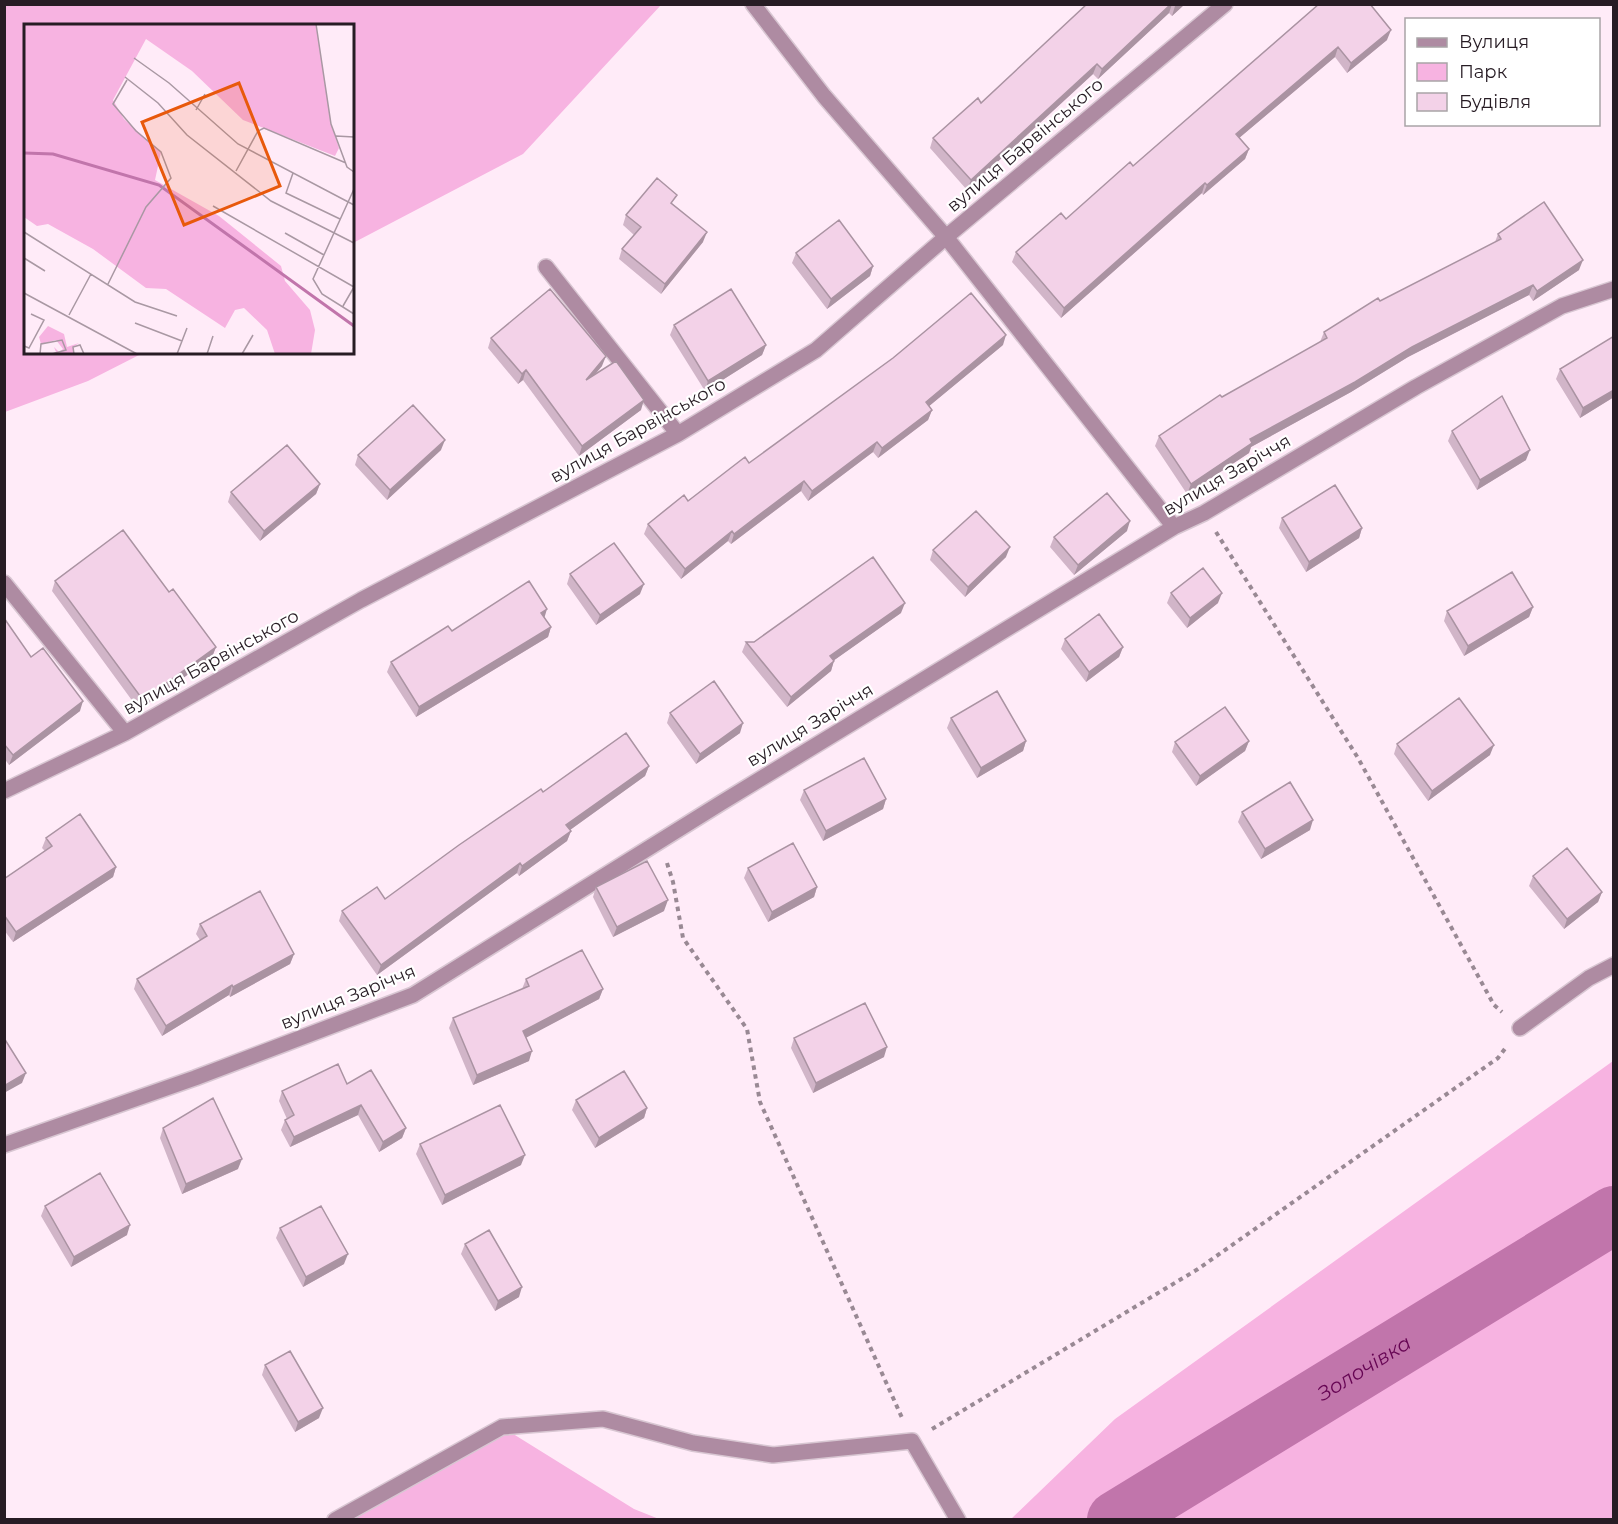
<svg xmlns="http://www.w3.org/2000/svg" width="1618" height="1524" font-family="Montserrat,sans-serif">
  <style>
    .green { fill: #f7b3e1 }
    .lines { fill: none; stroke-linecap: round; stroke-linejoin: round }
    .river { stroke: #c175ab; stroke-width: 58 }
    .minor-casing { stroke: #d8c6d2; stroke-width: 18 }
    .path { stroke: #998994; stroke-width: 4; stroke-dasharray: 4.5 4.5; stroke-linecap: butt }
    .minor { stroke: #ae8ba2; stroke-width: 15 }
    .wall { fill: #d1b5c8 }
    .shaded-wall { fill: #aa93a2 }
    .building { fill: #f3d2e8; stroke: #aa93a2; stroke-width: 1.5 }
    .labels { text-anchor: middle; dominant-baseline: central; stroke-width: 4.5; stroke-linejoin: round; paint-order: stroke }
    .street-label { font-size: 18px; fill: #271c24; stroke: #fff }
    .water-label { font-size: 20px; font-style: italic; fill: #660553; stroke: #fff }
    .inset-river { fill: none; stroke: #c175ab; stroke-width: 3 }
    .inset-road { fill: none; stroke: #a998a3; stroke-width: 1.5 }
    .view { fill: #e8590c; fill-opacity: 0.15; stroke: #e8590c; stroke-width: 3 }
    .inset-edge { fill: none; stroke: #271c24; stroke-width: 3 }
  </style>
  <rect width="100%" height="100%" fill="#ffebf8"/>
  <path class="green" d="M5,4h656v1l-138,149 -170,89 -1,-217h-326v326l117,1 -55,28 -83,31z
    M1613,1061v458h-602l104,-100z
    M502,1427l132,82 25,10 -324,1z"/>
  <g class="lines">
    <path class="river" id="s1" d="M1116,1520l498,-305"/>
    <defs>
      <path id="minor" d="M753,4l71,92 122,141 228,290
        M546,267l132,167
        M4,583l121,150
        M4,791l121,-58 236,-133 317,-166 138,-84 130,-113 279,-233
        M1520,1028l69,-50 25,-13
        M4,1145l191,-67 218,-83 308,-192 453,-276 30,-14 212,-126 146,-81 52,-17
        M335,1520l167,-93 101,-8 90,24 80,12 139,-14 46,79"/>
    </defs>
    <use href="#minor" class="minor-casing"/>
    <path class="path" d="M1216,532l142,226 136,247 8,7
      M667,863l6,19 10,56 64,91 13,73 143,318
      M932,1429l266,-160 300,-211 9,-12"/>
    <use href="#minor" class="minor"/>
  </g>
  <path class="wall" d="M1087,4h98l-13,12 -3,-3 -71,66 -5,-5 -126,116 -37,-42 3,-10 48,-35z
    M1319,4l68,36 -40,33 -12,-16 -96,81 10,11 -4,10 -42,36 -1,-2 -141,125 -49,-56 4,-10 50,-33 67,-53z
    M674,205l29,37 -42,52 -42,-35 3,-10 12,-14 -11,-10 3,-10z
    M1498,234l81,36 -46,31 -4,-6 -121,62 -57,35 -100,55 -2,6 -62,41 -32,-48 4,-10 63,-39 98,-55 4,-10 56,-31 115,-59z
    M796,253l77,13 -3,10 -43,33 -35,-46z
    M674,325l92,20 -4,10 -57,36 -35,-56z
    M1614,336v61l-34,21 -24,-39 4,-10z
    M491,338l111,28 -7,8 46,36 -62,46 -56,-76 -5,4 -30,-36z
    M1003,345l-74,61 3,4 -4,10 -50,38 -5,-6 -65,49 -7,-10 -70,53 -3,-3 -47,38 -37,-45 4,-10 40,-23 61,-38z
    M1452,431l74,29 -49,30 -29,-49z
    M441,450l-54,50 -32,-35 3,-10z
    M320,484l-4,10 -56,47 -32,-39 3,-10z
    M1282,518l80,10 -3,10 -53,34 -27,-44z
    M1127,531l-53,44 -24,-28 4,-10z
    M933,550l73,7 -41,40 -35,-37z
    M570,574l70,20 -44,31 -29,-41z
    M55,581l161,66 -4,10 -73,53 -87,-119z
    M1171,593l47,10 -31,25 -20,-25z
    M1533,607l-4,10 -65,39 -20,-35 3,-10z
    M901,613l-67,47 -3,11 -44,36 -45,-55 4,-10h8z
    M544,617l7,10 -3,10 -132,80 -29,-45 4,-10 61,-31z
    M4,618l27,39 49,54 -71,54 -5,-7z
    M1065,639l58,8 -4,10 -33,25 -25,-33z
    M670,713l70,20 -44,31 -29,-41z
    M951,718l75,23 -3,10 -46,27 -30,-50z
    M1249,741l-4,10 -49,35 -24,-34 3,-10z
    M1397,744l93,11 -62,46 -34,-47z
    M649,766l-4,10 -75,54 1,1 -4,10 -48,35 -2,-3 -140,102 -38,-54 3,-10 43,-12 158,-107z
    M804,790l82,9 -3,10 -60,32 -23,-41z
    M1242,812l68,18 -49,29 -23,-37z
    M46,838l70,29 -3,10 -100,65 -9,-12v-51l41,-28 -3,-3z
    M748,868l69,19 -3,10 -46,25 -24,-44z
    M1533,876l69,16 -4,10 -34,27 -35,-43z
    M596,887l68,24 -51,26 -20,-40z
    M200,924l94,30 -4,10 -60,33 -1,-2 -67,41 -28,-47 3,-10 63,-39 -4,-6z
    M526,979l77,10 -4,10 -73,38 3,24 -56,24 -24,-57 4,-10 69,-29z
    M794,1038l90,19 -71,36 -22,-45z
    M347,1084l59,44 -4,10 -23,14 -21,-37 -68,32 -9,-17 4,-10 2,-1 -8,-18 3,-10z
    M576,1100l71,8 -3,10 -49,30 -23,-38z
    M163,1128l75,41 -56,25 -22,-56z
    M420,1144l101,21 -79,40 -26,-51z
    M45,1206l82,29 -56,32 -30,-51z
    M280,1228l64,36 -41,23 -27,-49z
    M465,1244l54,53 -24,14 -34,-57z
    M265,1365l54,53 -24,14 -33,-57z"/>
  <path class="shaded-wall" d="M1171,4h1l-3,9 -71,66 4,-10z
    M1177,4h8l-13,12 3,-10z
    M1391,30l-4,10 -40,33 4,-10z
    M1338,47l-3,10 -103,87 4,-10z
    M1097,64l-4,10 -126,116 4,-10z
    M1249,149l-4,10 -42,36 4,-10z
    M1205,183l-3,10 -141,125 3,-10z
    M707,232l-4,10 -42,52 4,-10z
    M1583,260l-4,10 -46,31 4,-10z
    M873,266l-3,10 -43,33 4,-10z
    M1533,285l-4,10 -121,62 -57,35 -100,55 -2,6 -62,41 4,-10 59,-45 162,-92z
    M1006,335l-3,10 -81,67 4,-10z
    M766,345l-4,10 -57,36 3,-10z
    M606,356l-4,10 -20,24 4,-10z
    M526,370l-3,10 -5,4 4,-10z
    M1614,390v7l-34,21 3,-10z
    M644,400l-3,10 -62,46 3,-10z
    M932,410l-4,10 -50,38 4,-10z
    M445,440l-4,10 -54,50 3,-10z
    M877,442l-4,10 -65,49 4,-10z
    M1530,450l-4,10 -49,30 3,-10z
    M804,481l-3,10 -70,53 3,-10z
    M320,484l-4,10 -56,47 4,-10z
    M1130,521l-3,10 -53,44 4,-10z
    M1362,528l-3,10 -53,34 3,-10z
    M732,531l-4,10 -47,38 4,-10z
    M1010,547l-4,10 -41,40 3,-10z
    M644,584l-4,10 -44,31 4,-10z
    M1222,593l-4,10 -31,25 3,-10z
    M905,603l-4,10 -75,53 4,-10z
    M1533,607l-4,10 -65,39 4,-10z
    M547,609l-3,10 -3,-6z
    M551,627l-3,10 -132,80 3,-10z
    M216,647l-4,10 -73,53 4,-10z
    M1123,647l-4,10 -33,25 3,-10z
    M834,661l-3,10 -44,36 4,-10z
    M83,701l-3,10 -71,54 4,-10z
    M743,723l-3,10 -44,31 4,-10z
    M1026,741l-3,10 -46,27 4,-10z
    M1249,741l-4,10 -49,35 4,-10z
    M1494,745l-4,10 -62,46 4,-10z
    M649,766l-4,10 -82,59 3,-10z
    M886,799l-3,10 -60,32 3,-10z
    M1313,820l-3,10 -49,29 4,-10z
    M571,831l-4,10 -48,35 3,-10z
    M520,863l-3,10 -140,102 4,-10z
    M116,867l-3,10 -100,65 3,-10z
    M817,887l-3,10 -46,25 4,-10z
    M1602,892l-4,10 -34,27 3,-10z
    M668,900l-4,11 -51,26 4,-10z
    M294,954l-4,10 -60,33 3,-10z
    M232,985l-3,10 -67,41 4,-10z
    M603,989l-4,10 -79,42 3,-10z
    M887,1047l-3,10 -71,36 3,-10z
    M532,1051l-3,10 -56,24 4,-10z
    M26,1073l-4,10 -18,10v-7z
    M361,1105l-3,10 -68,32 4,-10z
    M647,1108l-3,10 -49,30 4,-10z
    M406,1128l-4,10 -23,14 4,-10z
    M525,1155l-4,10 -79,40 3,-10z
    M242,1159l-4,10 -56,25 4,-10z
    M130,1225l-3,10 -56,32 3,-10z
    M348,1254l-4,10 -41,23 3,-10z
    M522,1287l-3,10 -24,14 3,-10z
    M323,1408l-4,10 -24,14 3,-10z"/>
  <path class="building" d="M1087,4h84l-69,65 -5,-5 -126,116 -38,-42 45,-40 3,5z
    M1319,4h51l21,26 -40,33 -13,-16 -102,87 13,15 -42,36 -2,-2 -141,125 -48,-56 45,-39 5,6 64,-57 3,4z
    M657,178l20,17 -6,8 36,29 -42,52 -43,-35 19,-22 -15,-12z
    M1544,202l39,58 -46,31 -4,-6 -121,62 -57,35 -105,57 2,4 -61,41 -32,-48 61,-41 2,2 105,-59 -3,-6 54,-34 2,3 121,-62 -3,-5z
    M839,220l34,46 -42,33 -35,-46z
    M550,289l56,67 -20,24 30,-19 28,39 -62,46 -56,-76 -4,4 -31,-36z
    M731,289l35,56 -58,36 -34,-56z
    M971,293l35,42 -80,67 6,8 -50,38 -5,-6 -65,49 -8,-10 -70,53 -2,-3 -47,38 -37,-45 36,-29 4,6 57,-44 4,6 144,-105z
    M1614,336v54l-31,18 -23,-39z
    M1502,396l28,54 -50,30 -28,-49z
    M413,405l32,35 -55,50 -32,-35z
    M287,445l33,39 -56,47 -33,-39z
    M1335,485l27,43 -53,34 -27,-44z
    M1107,493l23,28 -52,44 -24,-28z
    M976,511l34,36 -42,40 -35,-37z
    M123,530l46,62 4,-3 43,58 -73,53 -88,-119z
    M614,543l30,41 -44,31 -30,-41z
    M873,557l32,46 -75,53 4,5 -43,36 -45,-55h8z
    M1203,568l19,25 -32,25 -19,-25z
    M1512,572l21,35 -65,39 -21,-35z
    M529,581l18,28 -6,4 10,14 -132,80 -28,-45 57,-36 4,5z
    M1099,614l24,33 -34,25 -24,-33z
    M4,618l27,39 12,-9 40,53 -70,54 -9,-11z
    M714,681l29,42 -43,31 -30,-41z
    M997,691l29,50 -45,27 -30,-50z
    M1459,698l35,47 -62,46 -35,-47z
    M1225,707l24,34 -49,35 -25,-34z
    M626,733l23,33 -83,59 5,6 -49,35 -2,-3 -139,102 -39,-54 35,-24 8,12 74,-54 82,-56 2,3z
    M864,758l22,41 -60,32 -22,-41z
    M1290,782l23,38 -48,29 -23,-37z
    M80,814l36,53 -100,65 -12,-17v-36l48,-33 -6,-8z
    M793,843l24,44 -45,25 -24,-44z
    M1567,848l35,44 -35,27 -34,-43z
    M647,861l21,39 -51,27 -21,-40z
    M260,891l34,63 -61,33 -1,-2 -66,41 -29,-47 70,-43 -7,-12z
    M582,950l21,39 -80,42 9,20 -55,24 -24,-57 76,-32 -3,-7z
    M865,1003l22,44 -71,36 -22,-45z
    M4,1038l22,35 -22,13z
    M338,1064l9,20 24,-14 35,58 -23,14 -22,-37 -67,32 -9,-17 9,-5 -12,-24z
    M624,1071l23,37 -48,30 -23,-38z
    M213,1098l29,61 -56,25 -23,-56z
    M500,1105l25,50 -80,40 -25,-51z
    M100,1173l30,52 -56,32 -29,-51z
    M321,1206l27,48 -42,23 -26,-49z
    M489,1230l33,57 -24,14 -33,-57z
    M290,1351l33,57 -25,14 -33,-57z"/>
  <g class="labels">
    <g class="street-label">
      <text transform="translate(1025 145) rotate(-40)">вулиця Барвінського</text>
      <text transform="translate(638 430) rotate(-29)">вулиця Барвінського</text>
      <text transform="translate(1227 475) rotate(-30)">вулиця Заріччя</text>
      <text transform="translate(211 662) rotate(-29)">вулиця Барвінського</text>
      <text transform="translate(810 725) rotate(-31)">вулиця Заріччя</text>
      <text transform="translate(348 997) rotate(-22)">вулиця Заріччя</text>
    </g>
    <g class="water-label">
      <text stroke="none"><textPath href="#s1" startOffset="291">Золочівка</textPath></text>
    </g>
  </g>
  <g transform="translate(24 24)">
    <rect width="330" height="330" fill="#ffebf8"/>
    <path d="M0,0h292l15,100 8,24 -4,8 -92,-36 -51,-49 -46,-32 -33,61 11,19 37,33 -6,28 64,36 62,50 4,15 25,29 5,20 -4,24h-36l-8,-24 -23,-22 -9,2 -10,18 -59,-39 -20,-1 -53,-39 -45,-25 -11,2 -13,-9zM24,302l16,8 3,13 12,-4 -6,4 1,7h-22l4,-2 -2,-5 5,5 4,-3 -7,-9 -15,4 -2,-7z" fill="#f7b3e1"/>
    <path class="inset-river" d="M0,129l29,1 106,31 195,141"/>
    <path class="inset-road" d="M292,0l15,100 16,43 7,5M110,34l35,25 69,61 116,61M101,53l33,26 29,32 84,66 83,42M172,86l9,-16M312,112l18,1M212,147l22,-40 6,-3 82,35M269,149l-7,20 54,26M330,165l-41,90 9,15 32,20M189,182l141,81M0,208l111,70 42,14M261,209l39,22M0,234l21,13M84,260l38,-77 25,-29 -10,-26 -25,-21 -23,-27 14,-24M0,269l113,61M319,282l11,-19M45,291l22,-41M111,299l47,18M0,322l5,2 15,-28 -13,-6M16,330l1,-10 21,-4 4,10 -14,4M50,330l-1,-7 7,-2 4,9M153,330l10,-26M183,330l6,-18M218,330l11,-19"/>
    <path class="view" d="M215,59l41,103 -96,39 -42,-103z"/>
    <rect width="330" height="330" class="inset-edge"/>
  </g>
  <rect width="1618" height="1524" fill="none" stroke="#271c24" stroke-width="12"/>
  <rect x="1405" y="18" width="195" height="108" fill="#ffffff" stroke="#a9a4a7" stroke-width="1.5"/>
  <rect x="1417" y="38" width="30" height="9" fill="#ae8ba2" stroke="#a9a4a7" stroke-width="1.5"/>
  <text x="1459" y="48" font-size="18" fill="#271c24">Вулиця</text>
  <rect x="1417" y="63" width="30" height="18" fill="#f7b3e1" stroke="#a9a4a7" stroke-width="1.5"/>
  <text x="1459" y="78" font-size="18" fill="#271c24">Парк</text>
  <rect x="1417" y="93" width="30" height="18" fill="#f3d2e8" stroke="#a9a4a7" stroke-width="1.5"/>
  <text x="1459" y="108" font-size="18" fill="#271c24">Будівля</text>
</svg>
